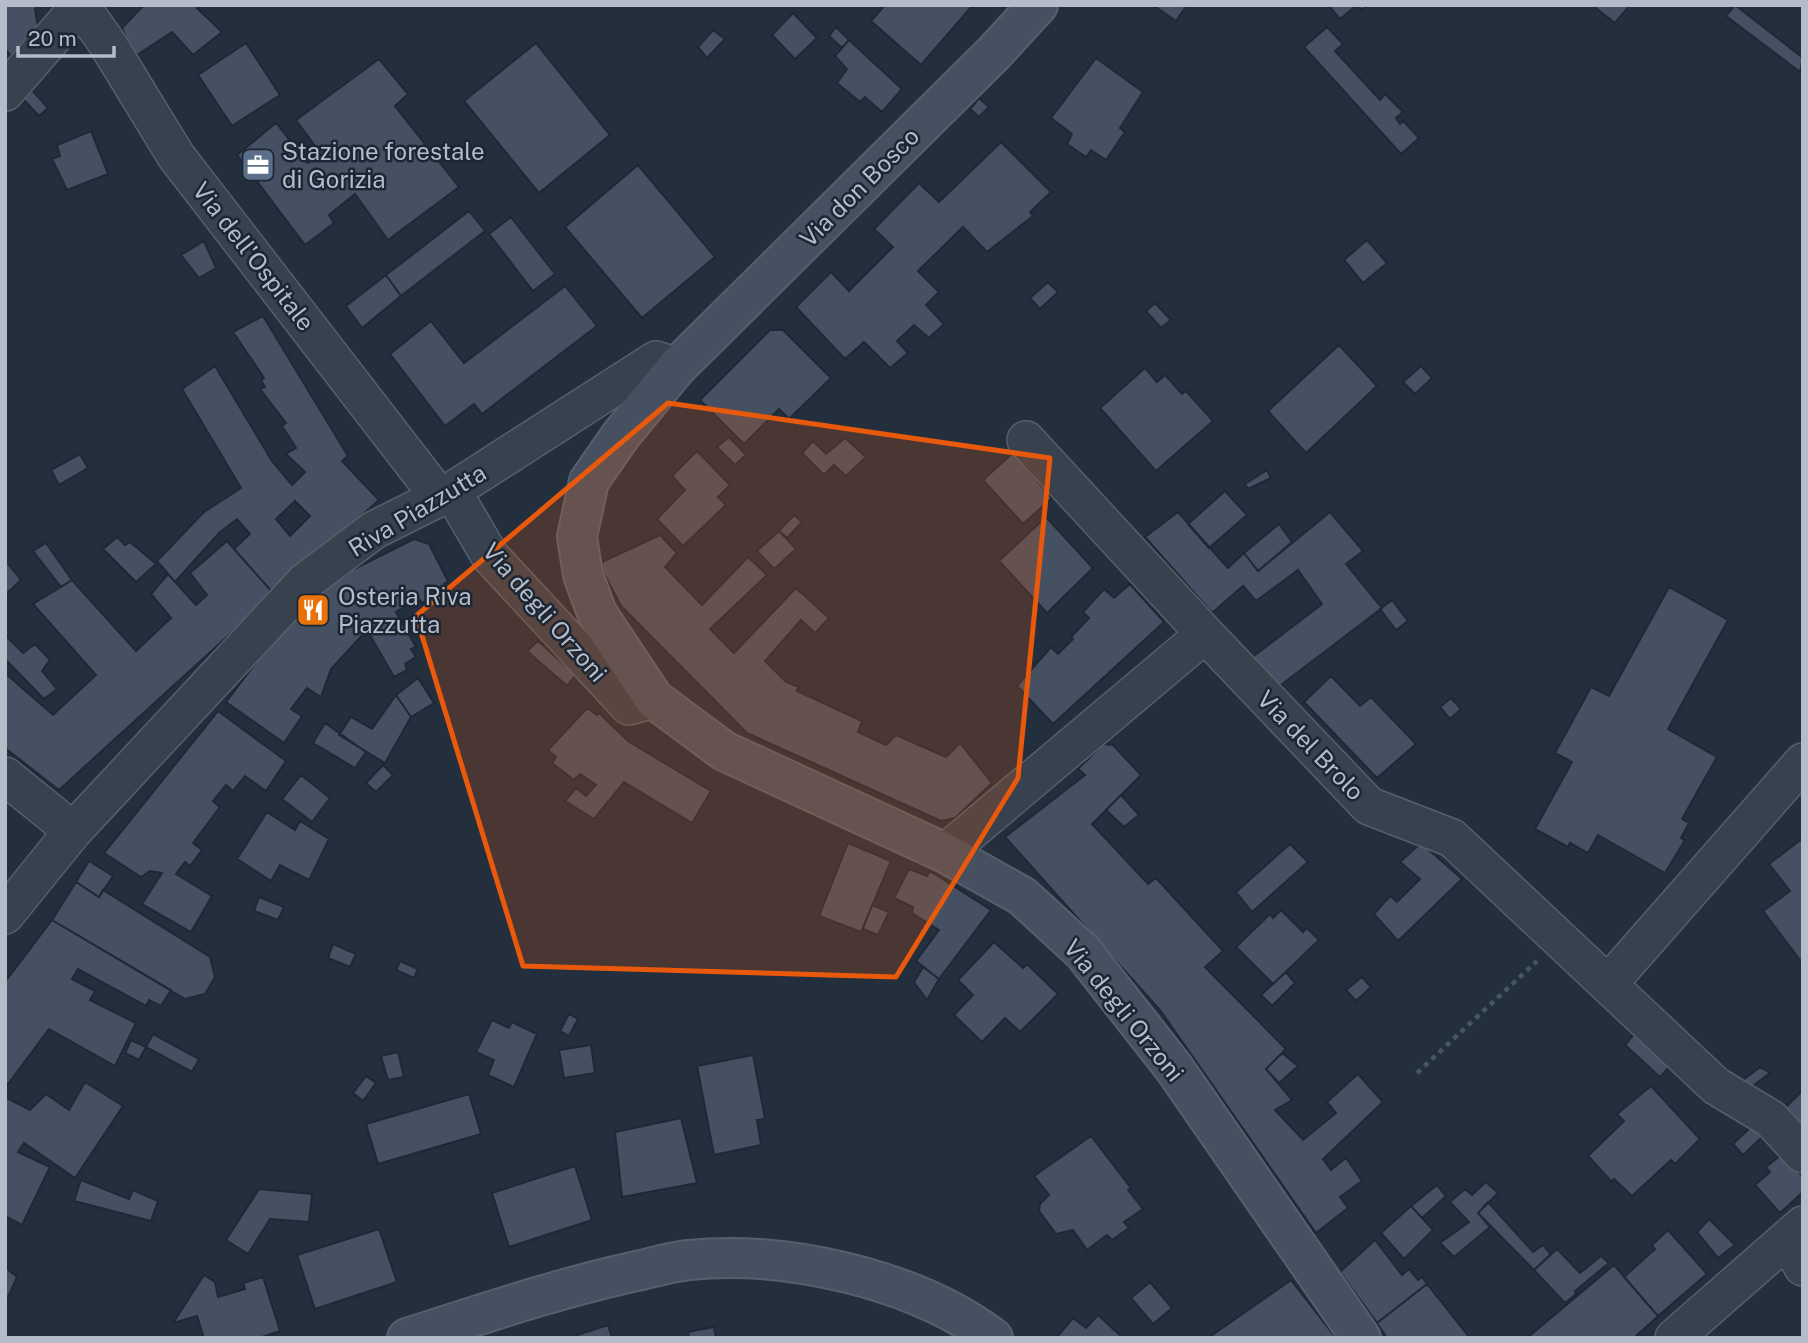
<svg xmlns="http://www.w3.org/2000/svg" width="1808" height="1343" font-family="'Public Sans',sans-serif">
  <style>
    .building { fill: #455162; stroke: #1f2835; stroke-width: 2; fill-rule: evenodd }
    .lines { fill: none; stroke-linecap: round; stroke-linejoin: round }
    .street-casing { stroke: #565f6c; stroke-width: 40 }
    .secondary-casing { stroke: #565f6c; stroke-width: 42 }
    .path { stroke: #44595c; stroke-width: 4.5; stroke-dasharray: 5 5; stroke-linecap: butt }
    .street { stroke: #38414e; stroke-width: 37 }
    .secondary { stroke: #465061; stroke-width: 38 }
    .marked { fill: #e8590c; fill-opacity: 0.2; stroke: #e8590c; stroke-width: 5; stroke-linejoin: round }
    .labels { text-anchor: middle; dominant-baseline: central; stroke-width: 5; stroke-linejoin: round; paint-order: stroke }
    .poi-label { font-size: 24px; fill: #b4bcc9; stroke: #1d2633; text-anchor: start }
    .street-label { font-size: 24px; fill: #b4bcc9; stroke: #1d2633 }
  </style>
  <rect width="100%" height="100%" fill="#242f3e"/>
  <path class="building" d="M5,5h34l-4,4 3,18 -27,29 -6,-7z
    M144,5h55l-2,3 25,24 -29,23 -21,-23 -38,25 -12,-29z
    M885,5h88l-52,60 -50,-44z
    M1153,5h34l-11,16z
    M1328,5h39l-5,5 -5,-5 -17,14z
    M1592,5h38l-15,18z
    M1735,5l68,53 -3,14 -74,-56z
    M793,13l24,25 -22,21 -23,-24z
    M836,27l13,13 -7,8 -13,-12z
    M1327,27l16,17 -8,7 45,49 5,-6 18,18 -7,6 4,6 3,-3 16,17 -18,16 -97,-107z
    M713,30l12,9 -18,19 -9,-11z
    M849,40l53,49 -20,23 -17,-15 -5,5 -23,-19 10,-14 -12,-13z
    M246,43l34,52 -48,31 -34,-51z
    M536,43l74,92 -71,58 -75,-92z
    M1096,58l47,34 -23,36 5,4 -19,28 -15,-10 -5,7 -19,-13 5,-10 -21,-16z
    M379,59l29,35 -13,12 64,81 -71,53 -33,-46 -26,21 5,8 -29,22 -68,-90 39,-32 32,40 5,-3 -4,-4 9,-6 -22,-30z
    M32,90l16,18 -9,8 -16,-17z
    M979,98l10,9 -10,10 -9,-8z
    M91,131l17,43 -41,16 -15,-31 8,-3 -3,-11z
    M1001,142l50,50 -21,20 3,4 -46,36 -24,-25 -45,44 21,21 -13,13 18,19 -15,14 -15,-13 -17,16 11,12 -18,15 -26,-26 -19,17 -49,-52 35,-35 18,19 44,-44 -19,-18 45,-46 20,19z
    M638,165l77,92 -73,61 -77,-91z
    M469,211l16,20 -84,65 -15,-21z
    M511,217l44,57 -22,17 -44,-57z
    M1367,240l20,23 -24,20 -19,-23z
    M204,241l12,27 -17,10 -18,-23z
    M386,275l15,21 -39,32 -16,-22z
    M1048,282l10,10 -18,17 -10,-11z
    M565,286l32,40 -115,88 -8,-10 -29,22 -55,-72 41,-33 33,42z
    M1155,303l16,17 -10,8 -15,-17z
    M263,316l85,140 -6,5 37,39 -105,94 -40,-45 16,-15 -13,-15 -17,13 -45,50 -18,-21 47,-49 37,-24 -59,-99 33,-23 57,95 20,24 13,-13 -19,-18 10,-6 -14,-22 4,-3 -26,-34 5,-2 -4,-7 3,-2 -31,-46zM295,501l15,15 -20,20 -14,-17z
    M770,330h13l48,48 -42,41 -10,-10 -35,35 -44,-44z
    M1339,345l38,41 -71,67 -38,-42z
    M1421,366l11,12 -17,16 -12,-12z
    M1145,368l12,14 8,-7 17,19 4,-3 27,30 -57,50 -56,-63z
    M729,437l17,18 -11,10 -18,-18z
    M845,438l21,19 -20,19 -12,-11 -10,10 -22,-22 11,-12 13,13z
    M697,451l33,34 -12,12 8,8 -43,41 -26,-27 28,-29 -13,-14z
    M1013,453l39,45 -29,26 -40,-44z
    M80,454l8,14 -29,17 -8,-15z
    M1267,470l4,8 -23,11 -3,-5z
    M1225,491l22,24 -38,33 -21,-24z
    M1178,512l50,56 16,-15 14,18 72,-59 33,39 -17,13 36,44 -105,80 -27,-29 72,-55 -24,-34 -42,31 -13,-15 -31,27 -67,-76z
    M794,515l8,7 -15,16 -8,-7z
    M1046,517l47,51 -46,45 -48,-52z
    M1279,524l13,18 -34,29 -14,-18z
    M779,531l17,18 -22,20 -17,-18z
    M660,535l17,18 -12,14 37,38 46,-48 19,18 -57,54 24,24 62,-65 33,30 -14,15 -14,-13 -36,41 21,21 13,5 -2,4 65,30 -4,11 28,13 10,-10 50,22 14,-14 32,40 -37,35 -14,3 -194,-88 -126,-127 -21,-40 4,-5z
    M117,537l8,8 5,-3 26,22 -20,18 -33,-33z
    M414,539l15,5 19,37 -4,3 2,3 -13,4 4,5 -15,7 -3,-4 -23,13 20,35 -5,2 5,8 -11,7 2,6 -13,7 -27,-47 -36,39 -10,28 -14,-9 -16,21 11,7 -18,27 -58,-41 63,-83 47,-41z
    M227,541l47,53 -215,196 -54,-42v-75l48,42 43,-40 -63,-71 39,-24 64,71 35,-33 -20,-24 17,-20 28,31 11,-10 -17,-22z
    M46,543l26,37 -11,7 -28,-36z
    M5,560l16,20 -16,15z
    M1130,584l34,38 -111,102 -36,-38 34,-39 7,7 15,-15 -2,-2 18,-19 -6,-6 21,-23 10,9z
    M1669,587l59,33 -60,109 49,28 -35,62 7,4 -8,15 4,2 -20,33 -67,-38 -10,18 -18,-10 -2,4 -33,-18 37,-67 -17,-9 36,-66 18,9z
    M1392,600l16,21 -12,9 -16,-21z
    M5,635l18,18 12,-9 15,16 -8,11 15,18 -13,10 -39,-40z
    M538,641l38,34 -9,11 -40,-35z
    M1331,676l29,30 11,-9 45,47 -39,34 -73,-76z
    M418,678l16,25 -23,14 -15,-22z
    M396,695l15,22 -26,46 -46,-28 12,-18 21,12z
    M1451,698l10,11 -11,10 -10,-12z
    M587,708l10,7 2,-2 29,28 83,50 -19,32 -68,-41 -30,37 -29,-18 11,-13 10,8 10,-11 -16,-11 -6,6 -22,-17 4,-6 -8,-7z
    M218,711l68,50 -20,30 -21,-15 -12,15 -7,-6 -13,16 7,6 -27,36 9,7 -12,16 -5,-4 -9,12 36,22 -21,36 -49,-28 20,-31 -12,-2 -9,6 -37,-24z
    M325,723l41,29 -11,16 -42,-25z
    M1103,744l10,1 28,30 -49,49 56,60 8,-6 67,73 -18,16 81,82 -20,20 26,31 -17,10 28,30 33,-27 -9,-11 31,-28 25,28 -60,57 8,11 15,-12 16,23 -22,16 8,11 -32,25 -156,-223 -155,-173 80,-62 -7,-6z
    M383,765l10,10 -17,17 -10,-9z
    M301,775l29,23 -18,24 -30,-23z
    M1121,795l18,20 -15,12 -18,-17z
    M267,812l28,18 5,-9 29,18 -20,41 -29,-15 -9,16 -34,-22z
    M1803,838v126l-40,-53 27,-20 -21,-27z
    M848,843l43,18 -30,71 -42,-16z
    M1421,843l41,36 -64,62 -24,-27 16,-18 7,6 23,-23 -20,-17z
    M1290,844l18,18 -56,50 -16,-20z
    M89,861l24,15 -14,21 -23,-15z
    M909,869l18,7 3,-5 61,39 -52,69 -23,-18 23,-31 -27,-17 1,-6 -19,-9z
    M76,882l23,15 4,-7 107,67 5,20 -10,17 -20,5 -133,-79z
    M259,897l25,10 -6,13 -24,-9z
    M872,905l17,7 -11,23 -15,-6z
    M1281,910l22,22 4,-4 12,12 -46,44 -37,-37 34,-33 3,4z
    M52,920l119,70 -10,16 -12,-6 -3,6 -68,-37 -6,10 23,12 -5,9 46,23 -21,43 -66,-37 -44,59v-106z
    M994,942l29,26 4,-4 31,30 -38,38 -15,-14 -23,24 -28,-27 19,-20 -15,-15z
    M333,944l23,10 -6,13 -22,-9z
    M400,961l18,8 -4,9 -18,-8z
    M923,967l16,12 -12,21 -13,-18z
    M1286,972l9,11 -23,23 -11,-11z
    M1362,977l9,10 -15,14 -10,-11z
    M569,1014l9,5 -9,17 -9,-5z
    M492,1020l17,8 3,-6 25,12 -23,53 -26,-12 6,-15 -18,-8z
    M153,1034l46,25 -7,13 -46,-25z
    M1634,1034l36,32 -10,11 -35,-32z
    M131,1040l15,7 -7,13 -14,-7z
    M591,1045l4,28 -31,5 -5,-28z
    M398,1052l6,25 -16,3 -7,-24z
    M1282,1053l16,13 -19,17 -13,-14z
    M753,1055l12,64 -8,1 4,25 -47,10 -17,-89z
    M1760,1067l10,6 -24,18 -8,-7z
    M366,1076l10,7 -13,18 -10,-8z
    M85,1082l38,24 -48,72 -51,-35 -6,9 32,15 -28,58 -17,-9v-119l25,13 16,-16 23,16z
    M1651,1086l49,53 -25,25 -4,-4 -39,36 -18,-17 -2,3 -24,-26 36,-35 -7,-7z
    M1801,1092l2,1v40l-19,-24z
    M469,1094l12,40 -103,30 -12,-40z
    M681,1118l16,65 -75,14 -7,-65z
    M1752,1126l10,11 -19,18 -10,-11z
    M1091,1136l40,52 -3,2 15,19 -19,13 5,6 -17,12 -5,-5 -20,15 -14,-20 -17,4 -17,-23 1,-7 9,-9 -15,-19z
    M1782,1154l21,23v15l-23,21 -25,-28 15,-13 -4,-5z
    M575,1166l17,54 -83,27 -17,-54z
    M81,1180l48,19 4,-9 25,11 -7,20 -77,-20z
    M1486,1182l12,11 -20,20 12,14 -36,30 -14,-14 29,-21 -19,-20 15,-13 7,6z
    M1437,1185l9,11 -24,22 -11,-12z
    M259,1189l53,5 -3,28 -39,-3 -22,35 -22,-14z
    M1488,1202l45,50 10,-7 8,9 -17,16 -56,-57z
    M1411,1206l22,24 -29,29 -23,-26z
    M1709,1219l26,26 -17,13 -21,-26z
    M379,1229l18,53 -82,27 -18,-54z
    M1668,1230l39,44 -49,42 -34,-39 31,-28 -3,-4z
    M1375,1240l27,35 7,-6 9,11 4,-3 5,7 -50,39 -37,-51z
    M1557,1249l23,24 21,-17 8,7 -34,28 1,3 -11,9 -31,-33z
    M1614,1265l44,51 -24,22h-107z
    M5,1267l12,10 -9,20 -3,-1z
    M204,1275l11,7 3,15 27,-8 -2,-6 20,-6 17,54 -21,7h-55l-7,-22 -24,7z
    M1291,1280l45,58h-128z
    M1150,1282l22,26 -19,16 -22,-26z
    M1427,1284l43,54h-83l-10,-15z
    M1098,1315l25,23h-67l17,-20 13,10z
    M608,1325l4,13h-44z
    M714,1327l2,11h-32l5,-1 -1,-5z"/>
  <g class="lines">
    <defs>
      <path id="street" d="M80,5l27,38 69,113 264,342
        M5,92l75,-86
        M1026,440l179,194 164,172 83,32 264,248 55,33 32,35
        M452,491l38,65 139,150 25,-7
        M5,776l68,55
        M945,853l260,-219
        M5,915l68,-84 232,-249 69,-52 78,-39 204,-131 21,7
        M1608,984l195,-222
        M1787,1239l16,28
        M1674,1338l129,-113"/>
      <path id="secondary" d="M1038,5l-44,48 -317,314 -56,68 -32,46 -12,56 6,38 14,38 57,86 70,52 221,102 77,43 61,56 91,116 187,270
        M407,1338c75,-24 149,-49 225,-66 19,-4 38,-10 57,-12 97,-10 226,19 304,78"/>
    </defs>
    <use href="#street" class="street-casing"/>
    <use href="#secondary" class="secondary-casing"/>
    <path class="path" d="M1417,1073l120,-112"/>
    <use href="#street" class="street"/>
    <use href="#secondary" class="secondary"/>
  </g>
  <path class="marked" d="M668,403l382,55 -32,320 -122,199 -373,-11 -107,-350z"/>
  <defs>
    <symbol id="office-square" viewBox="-11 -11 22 22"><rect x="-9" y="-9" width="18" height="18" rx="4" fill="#5c6f8a" stroke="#1d2633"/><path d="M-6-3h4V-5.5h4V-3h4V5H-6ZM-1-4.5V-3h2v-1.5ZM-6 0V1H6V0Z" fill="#fff"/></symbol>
    <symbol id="restaurant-square" viewBox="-11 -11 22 22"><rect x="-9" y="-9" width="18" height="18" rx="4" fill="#e8710a" stroke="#1d2633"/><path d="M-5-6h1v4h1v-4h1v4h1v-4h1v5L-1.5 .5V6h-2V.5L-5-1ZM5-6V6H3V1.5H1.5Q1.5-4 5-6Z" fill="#fff"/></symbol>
  </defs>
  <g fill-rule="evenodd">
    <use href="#office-square" x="239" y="146" width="38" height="38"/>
    <use href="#restaurant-square" x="294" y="591" width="38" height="38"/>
  </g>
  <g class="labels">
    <g class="poi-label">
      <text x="282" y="151">Stazione forestale<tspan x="282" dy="28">di Gorizia</tspan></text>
      <text x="338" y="596">Osteria Riva<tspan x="338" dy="28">Piazzutta</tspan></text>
    </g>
    <g class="street-label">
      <text transform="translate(859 187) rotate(-45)">Via don Bosco</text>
      <text transform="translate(254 256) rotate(52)">Via dell'Ospitale</text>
      <text transform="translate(417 510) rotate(-31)">Riva Piazzutta</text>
      <text transform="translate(545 612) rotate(49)">Via degli Orzoni</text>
      <text transform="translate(1311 745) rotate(46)">Via del Brolo</text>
      <text transform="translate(1124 1010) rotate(51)">Via degli Orzoni</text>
    </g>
  </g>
  <rect width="1808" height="1343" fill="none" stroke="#b4bcc9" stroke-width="14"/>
  <path d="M18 46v10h96v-10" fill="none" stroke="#b4bcc9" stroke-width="3.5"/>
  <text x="28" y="46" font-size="21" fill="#b4bcc9" stroke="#1d2633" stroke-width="5" paint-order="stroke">20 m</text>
</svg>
